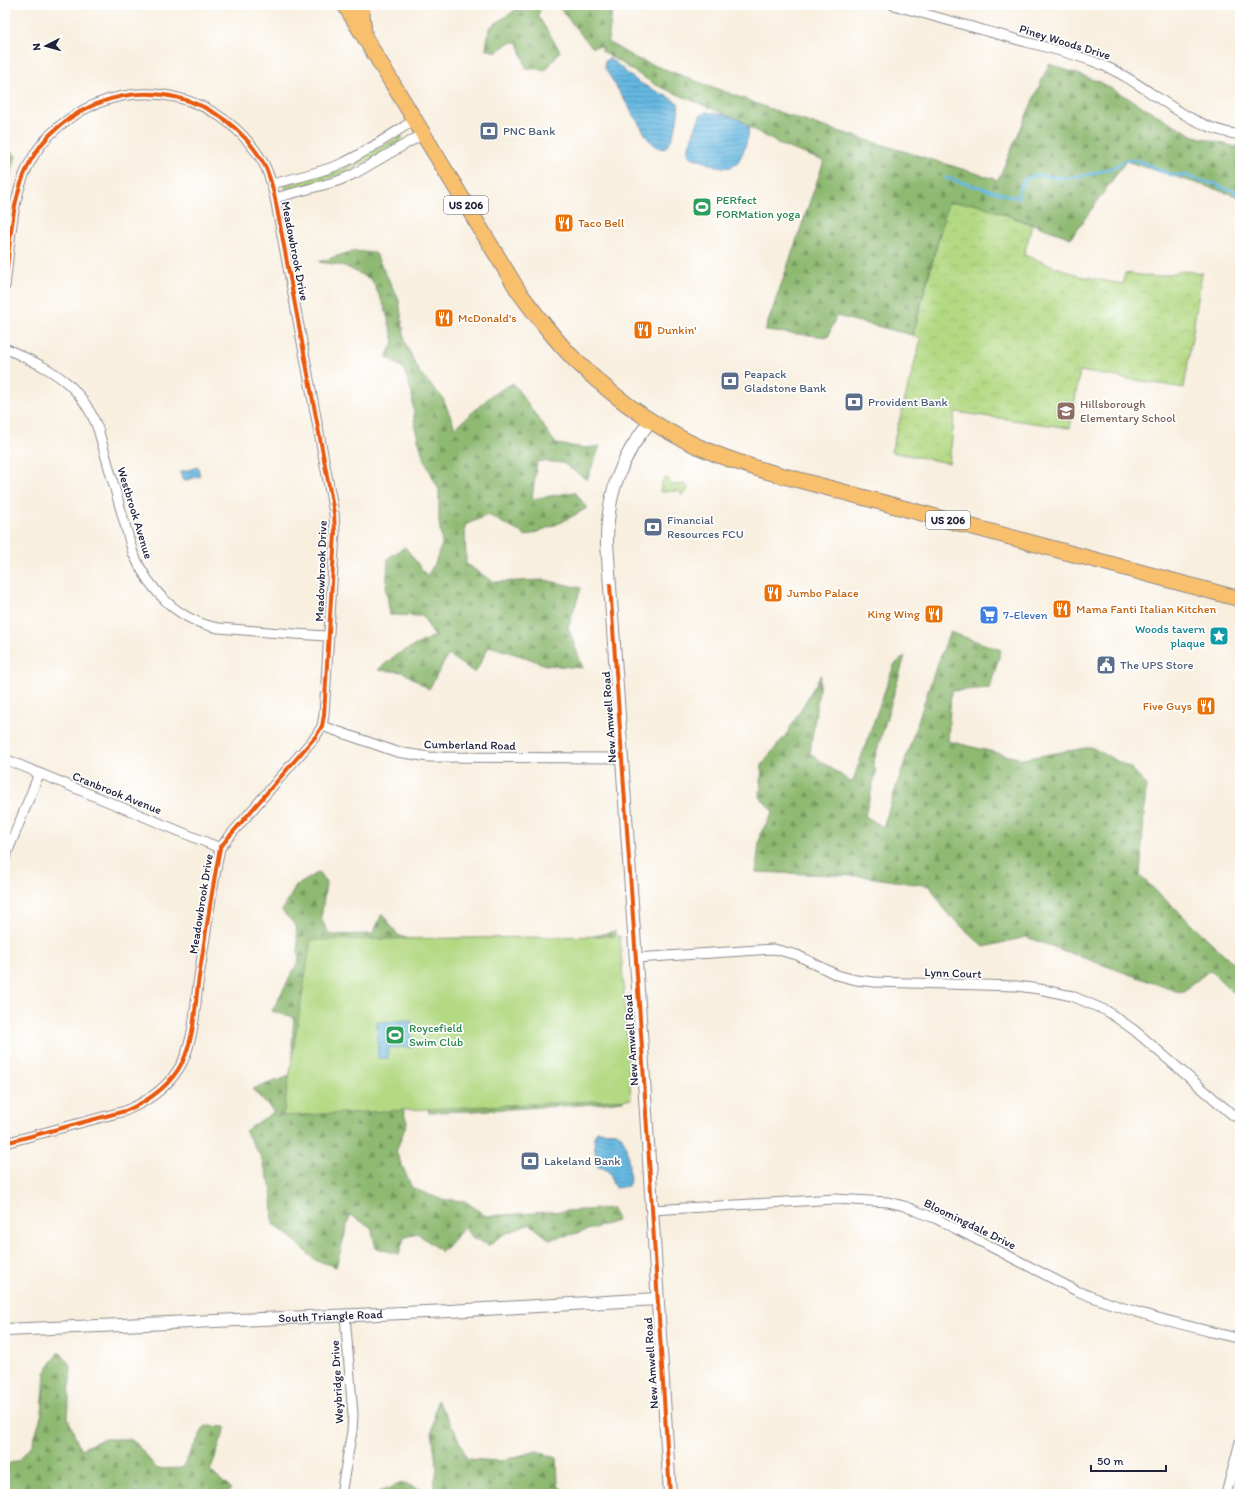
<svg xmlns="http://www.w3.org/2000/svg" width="1245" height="1499" font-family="Itim,sans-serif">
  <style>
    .grass { fill: url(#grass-dots); stroke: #6a7e5f }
    .forest { fill: url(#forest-firs); stroke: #586e56 }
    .park { fill: url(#park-crowns); stroke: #6a7e5f }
    .pitch { fill: #b3d983; stroke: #6a7e5f }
    .water { fill: url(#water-rules); stroke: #446d8e }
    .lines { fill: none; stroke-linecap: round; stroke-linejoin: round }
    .stream { stroke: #65b8e1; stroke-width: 3 }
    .minor-casing { stroke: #8d888d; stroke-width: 11 }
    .tertiary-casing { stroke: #8d888d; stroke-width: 14 }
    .primary-casing { stroke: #8d888d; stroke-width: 17 }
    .minor { stroke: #fff; stroke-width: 9 }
    .tertiary { stroke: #fff; stroke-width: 12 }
    .primary { stroke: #f8bf6c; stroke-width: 15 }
    .cycleway-casing { stroke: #fff; stroke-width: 6 }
    .cycleway { stroke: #e8590c; stroke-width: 4 }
    .labels { text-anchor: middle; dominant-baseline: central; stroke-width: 3.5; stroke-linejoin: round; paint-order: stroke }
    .shield { fill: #fff; stroke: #646476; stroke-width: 1 }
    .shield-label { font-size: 11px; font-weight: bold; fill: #22223b }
    .street-label { font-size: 12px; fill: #22223b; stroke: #fff }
    .service-label { font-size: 12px; fill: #4e5e75; stroke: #fff; text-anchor: start }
    .leisure-label { font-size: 12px; fill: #27864d; stroke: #fff; text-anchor: start }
    .food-label { font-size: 12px; fill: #c56008; stroke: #fff; text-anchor: start }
    .education-label { font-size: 12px; fill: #785e54; stroke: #fff; text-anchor: start }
    .shop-label { font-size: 12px; fill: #366cbe; stroke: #fff; text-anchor: start }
    .culture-label { font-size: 12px; fill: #0d838f; stroke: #fff; text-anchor: end }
  </style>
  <defs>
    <pattern id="grass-dots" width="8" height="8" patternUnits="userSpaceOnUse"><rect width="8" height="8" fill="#b3d983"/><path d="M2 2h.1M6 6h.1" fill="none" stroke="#9aba72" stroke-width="1.8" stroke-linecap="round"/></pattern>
    <pattern id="forest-firs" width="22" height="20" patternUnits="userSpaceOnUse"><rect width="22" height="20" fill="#8eb971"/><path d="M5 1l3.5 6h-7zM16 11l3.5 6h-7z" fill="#74965e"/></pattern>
    <pattern id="park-crowns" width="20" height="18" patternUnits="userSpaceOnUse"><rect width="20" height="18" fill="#b3d983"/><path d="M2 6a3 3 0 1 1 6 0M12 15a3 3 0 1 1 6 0" fill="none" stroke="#9aba72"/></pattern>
    <pattern id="water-rules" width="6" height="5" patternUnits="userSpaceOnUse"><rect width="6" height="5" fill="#65b8e1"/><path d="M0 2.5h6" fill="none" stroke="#5395b8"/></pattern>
  </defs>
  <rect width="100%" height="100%" fill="#fff"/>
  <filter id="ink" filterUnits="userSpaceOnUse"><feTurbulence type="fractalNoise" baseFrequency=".025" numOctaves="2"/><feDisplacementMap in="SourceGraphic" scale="8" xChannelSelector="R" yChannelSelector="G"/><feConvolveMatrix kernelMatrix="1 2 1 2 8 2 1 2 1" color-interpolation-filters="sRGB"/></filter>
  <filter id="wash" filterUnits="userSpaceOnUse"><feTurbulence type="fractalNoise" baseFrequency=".012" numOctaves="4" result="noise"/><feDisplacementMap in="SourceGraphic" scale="16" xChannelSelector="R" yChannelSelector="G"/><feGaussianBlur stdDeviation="0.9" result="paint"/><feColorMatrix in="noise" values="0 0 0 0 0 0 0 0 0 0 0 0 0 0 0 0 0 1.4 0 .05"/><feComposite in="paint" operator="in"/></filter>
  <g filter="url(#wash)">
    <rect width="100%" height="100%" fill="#f8efdf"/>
    <path class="grass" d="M401,136l2,1c-6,7 -14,11 -22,16 -32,20 -59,28 -94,37l-2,-2 1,-3 53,-15z
      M666,478l3,1 3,6 13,-1 3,3 -1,5 -6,3 -1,-4 -20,1 2,-11z"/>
    <path class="forest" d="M515,5h26l-3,11 22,35 -14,19 -20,-2 -8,-26 -10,1 -11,9 -11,-3 3,-21 28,-19z
      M560,5h53l-5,37 27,16 160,60 203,62 51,-116 51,18 94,54 46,12v49l-114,-36 -55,77 -94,-34 -29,-1 -36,132 -76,-19 -8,21 -63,-6 59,-170 -41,-15 -52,-29 -75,-32 -54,-34v-5l-10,1 -14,-16 -20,-25z
      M5,147l11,9 -11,36z
      M353,251l22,2 24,47 6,42 14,30 24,26 12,30 37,-33 21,-12 43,61 30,4 14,-2 -13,34 -24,-17 -26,-2 -5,38 43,-7 12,16 -25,14 -35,14 -39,-21 -23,10 1,39 28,18 51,-2 36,8 -13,40 15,40 -37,-3 -18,-7 -39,-12 -14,27 -27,-18 -19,34 -26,-17 -25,-2 18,-15 38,-19 -11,-20 -33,-1 -4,-26 2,-31 17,-11 22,29 8,-13 7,-19 -3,-22v-32l-15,-31 -9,-31 -3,-35 -8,-23 -18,-14 8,-14 -9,-34 -13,-28 -27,-14 -26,-4z
      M950,632l51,18 -11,38 -39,3 -3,50 74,18 69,-12 41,22 14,16 -6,91 100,93v30l-30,-29 -29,23 -155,-56 -42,10 -38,-35 -16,-26 -70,-10 -104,-4 4,-38 13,-22 -13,-15 2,-33 24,-29 35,-60 -11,78 42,30 42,-118 11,-9 -32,108 3,8 -11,44 18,11 51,-154z
      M319,872l7,11 -5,36 9,16 43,-1 9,-20 16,21 27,10 157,-6 33,-8 9,145 -1,25 -27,3 -123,7 -45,1 16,-52 -47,32 10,30 -11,30 16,36 28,11 25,2 21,15 127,-8 4,13 -39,12 -29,6 -19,-15 -26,10 -15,11 -15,-6 -10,-11 -22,24 -25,-19 -13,5 -5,16 -23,-6 -5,-21 -21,-12 -14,52 -21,-7 -24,-23 -18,-13 -1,-33 -10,-32 -17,-28 29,-19 -22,-23 44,-15 -4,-29 2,-28 -22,-6 27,-51 -3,-34 -14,-15 14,-25z
      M59,1351l12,15 -3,52 12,31 24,-10h25l6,3 22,27 25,-1 23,-42 21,1 -16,44 21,18 -7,5h-219v-29l14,-5 13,-15 10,-32 3,-40z
      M437,1400l18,31 12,28 33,2 37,-10 20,7 1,27 9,9h-193l28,-11 30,10 5,-23 -5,-38z"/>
    <path class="park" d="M948,203l29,1 55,21 -8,30 56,21 43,8 2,-11 31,4 27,-6 19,2 -18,115 -104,-17 -10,57 -115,-16 -6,51 -58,-11 30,-113 -8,-3z"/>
    <path class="pitch" d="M620,936l11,163 -348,17 28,-176z"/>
    <path class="water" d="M609,58c12,8 20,19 33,26 12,7 25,11 36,19 2,12 -4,39 -14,46l-8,-3 -7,-6 -43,-70 -2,-5 1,-4z
      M705,112c9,1 39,5 43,15 3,8 -8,38 -16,40 -10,3 -31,-7 -41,-10l-3,-5v-4l12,-32z
      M198,467l2,9 -17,5 -3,-9z
      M411,1020l1,27 -24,1v10h-10l-1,-36z
      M597,1131c6,1 13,0 19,1 13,4 13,39 14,50l-2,4 -12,2c-8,-9 -1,-18 -18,-21l-2,-4 -2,-26z"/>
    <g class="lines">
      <path class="stream" d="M946,178l72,20 2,-10 5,-9 10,-4 27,3 25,-3 25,-7 14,-8 13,1 33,14 17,1 12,5 15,3 8,5 8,1 8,6"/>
    </g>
  </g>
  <g filter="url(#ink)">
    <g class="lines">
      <defs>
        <path id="minor" d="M893,5c43,12 86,24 129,36 24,6 49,12 73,21 53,20 86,64 145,73
          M272,184c23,-6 48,-11 71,-21 25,-12 48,-28 71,-43
          M275,198l63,-17 16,-7 69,-40
          M5,286c6,-45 5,-95 31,-134 9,-14 21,-25 34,-34 67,-46 154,-24 194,46 6,11 8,22 11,34l59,315 1,20 -11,182 -2,11 -6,10 -89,103 -7,9 -3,16c-7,39 -13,79 -19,120 -3,25 -4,53 -15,77 -12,24 -34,40 -58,50l-120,32
          M5,348c44,21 74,32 93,81l35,124c16,37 45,68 86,75 12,1 25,2 37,3 24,2 48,4 73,5
          M322,726l75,26 32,5 194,1
          M5,759l215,89
          M5,858l34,-84
          M636,958l138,-9 23,6 40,20 19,5 19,2 142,4 22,3 33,7 35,15 27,19 100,86
          M652,1210l183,-11 53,3 16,4 33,13 140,72c53,22 108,34 163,48
          M341,1494l11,-63 1,-16 -8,-100
          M1226,1494l14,-52"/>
        <g id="tertiary">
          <path d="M651,420c-31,38 -44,75 -44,123l34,490 29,461"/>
          <path id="s1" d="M5,1330l445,-19 207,-12"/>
        </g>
        <path id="primary" d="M345,5l174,287c18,24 35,47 56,68 40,39 89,74 141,94 15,6 30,11 46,16l478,129
          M361,5l3,27"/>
      </defs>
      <use href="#minor" class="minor-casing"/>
      <use href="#tertiary" class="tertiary-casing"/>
      <use href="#primary" class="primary-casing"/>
      <use href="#minor" class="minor"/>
      <use href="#tertiary" class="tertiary"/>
      <use href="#primary" class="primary"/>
      <defs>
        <path id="cycleway" d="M5,286c6,-45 5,-95 31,-134 9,-14 21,-25 34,-34 67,-46 154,-24 194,46 6,11 8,22 11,34l59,315 1,20 -11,182 -2,11 -6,10 -89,103 -7,9 -3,16c-7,39 -13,79 -19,120 -3,25 -4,53 -15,77 -12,24 -34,40 -58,50l-120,32
          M610,585l31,448 29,461"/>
      </defs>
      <use href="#cycleway" class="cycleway-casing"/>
      <use href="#cycleway" class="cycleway"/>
    </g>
  </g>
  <defs>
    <symbol id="bank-square" viewBox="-11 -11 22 22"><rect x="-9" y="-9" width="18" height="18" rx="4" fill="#5c6f8a" stroke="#fff"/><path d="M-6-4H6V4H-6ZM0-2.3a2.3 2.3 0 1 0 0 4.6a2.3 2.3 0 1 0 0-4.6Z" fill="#fff"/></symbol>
    <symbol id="stadium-square" viewBox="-11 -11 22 22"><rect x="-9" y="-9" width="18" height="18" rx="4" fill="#2e9e5b" stroke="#fff"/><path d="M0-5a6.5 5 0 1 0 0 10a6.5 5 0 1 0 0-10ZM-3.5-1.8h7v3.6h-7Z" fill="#fff"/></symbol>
    <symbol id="restaurant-square" viewBox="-11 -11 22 22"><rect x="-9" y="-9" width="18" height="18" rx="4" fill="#e8710a" stroke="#fff"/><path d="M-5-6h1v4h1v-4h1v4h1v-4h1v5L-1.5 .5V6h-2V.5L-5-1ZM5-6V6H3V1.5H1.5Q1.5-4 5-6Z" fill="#fff"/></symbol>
    <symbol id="school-square" viewBox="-11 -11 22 22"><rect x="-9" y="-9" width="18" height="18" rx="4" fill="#8d6e63" stroke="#fff"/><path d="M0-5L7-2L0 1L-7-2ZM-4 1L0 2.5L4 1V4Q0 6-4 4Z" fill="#fff"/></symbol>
    <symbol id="supermarket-square" viewBox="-11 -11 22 22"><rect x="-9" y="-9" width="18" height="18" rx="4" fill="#3f7fe0" stroke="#fff"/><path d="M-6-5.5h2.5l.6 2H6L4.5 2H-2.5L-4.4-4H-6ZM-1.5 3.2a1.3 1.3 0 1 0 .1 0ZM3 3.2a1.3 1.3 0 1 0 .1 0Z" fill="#fff"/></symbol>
    <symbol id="sight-square" viewBox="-11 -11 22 22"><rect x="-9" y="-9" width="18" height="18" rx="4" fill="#0f9aa8" stroke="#fff"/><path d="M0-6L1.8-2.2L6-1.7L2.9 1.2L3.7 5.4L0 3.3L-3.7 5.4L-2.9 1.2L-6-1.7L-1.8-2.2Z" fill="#fff"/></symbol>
    <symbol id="civic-square" viewBox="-11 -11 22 22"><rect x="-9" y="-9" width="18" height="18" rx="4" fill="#5c6f8a" stroke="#fff"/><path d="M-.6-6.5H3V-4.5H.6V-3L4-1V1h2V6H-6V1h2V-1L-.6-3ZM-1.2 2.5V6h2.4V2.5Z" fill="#fff"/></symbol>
  </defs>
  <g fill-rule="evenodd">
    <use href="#bank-square" x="478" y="120" width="22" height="22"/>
    <use href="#stadium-square" x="691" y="196" width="22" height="22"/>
    <use href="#restaurant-square" x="553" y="212" width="22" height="22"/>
    <use href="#restaurant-square" x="433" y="307" width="22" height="22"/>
    <use href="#restaurant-square" x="632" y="319" width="22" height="22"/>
    <use href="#bank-square" x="719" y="370" width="22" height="22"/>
    <use href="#bank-square" x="843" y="391" width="22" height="22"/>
    <use href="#school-square" x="1055" y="400" width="22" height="22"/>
    <use href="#bank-square" x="642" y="516" width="22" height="22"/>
    <use href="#restaurant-square" x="762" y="582" width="22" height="22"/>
    <use href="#restaurant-square" x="1051" y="598" width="22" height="22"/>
    <use href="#restaurant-square" x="923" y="603" width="22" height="22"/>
    <use href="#supermarket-square" x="978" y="604" width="22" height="22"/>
    <use href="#sight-square" x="1208" y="625" width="22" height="22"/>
    <use href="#civic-square" x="1095" y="654" width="22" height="22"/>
    <use href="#restaurant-square" x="1195" y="695" width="22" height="22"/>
    <use href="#stadium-square" x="384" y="1024" width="22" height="22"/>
    <use href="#bank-square" x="519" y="1150" width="22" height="22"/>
  </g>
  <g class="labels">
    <g class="shield">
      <rect x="444" y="196" width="44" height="18" rx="3"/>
      <rect x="926" y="511" width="44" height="18" rx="3"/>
    </g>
    <g class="shield-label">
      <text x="466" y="205">US 206</text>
      <text x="948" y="520">US 206</text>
    </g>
    <g class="street-label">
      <text transform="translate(1065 42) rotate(17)">Piney Woods Drive</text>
      <text transform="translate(295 251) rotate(79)">Meadowbrook Drive</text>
      <text transform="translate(135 513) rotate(73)">Westbrook Avenue</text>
      <text transform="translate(321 571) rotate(-88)">Meadowbrook Drive</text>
      <text transform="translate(609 717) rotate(-94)">New Amwell Road</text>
      <text transform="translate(470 745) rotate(1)">Cumberland Road</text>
      <text transform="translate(117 793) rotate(22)">Cranbrook Avenue</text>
      <text transform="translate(201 904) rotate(-81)">Meadowbrook Drive</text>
      <text transform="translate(953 973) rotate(2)">Lynn Court</text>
      <text transform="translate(631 1040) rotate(-94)">New Amwell Road</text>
      <text transform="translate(970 1224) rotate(26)">Bloomingdale Drive</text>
      <text stroke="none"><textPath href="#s1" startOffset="326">South Triangle Road</textPath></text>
      <text transform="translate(651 1363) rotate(-94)">New Amwell Road</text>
      <text transform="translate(337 1382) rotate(-93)">Weybridge Drive</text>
    </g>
    <g class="service-label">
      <text x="503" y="131">PNC Bank</text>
      <text x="744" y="374">Peapack<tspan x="744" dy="14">Gladstone Bank</tspan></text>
      <text x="868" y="402">Provident Bank</text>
      <text x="667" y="520">Financial<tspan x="667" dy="14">Resources FCU</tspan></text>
      <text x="1120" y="665">The UPS Store</text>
      <text x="544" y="1161">Lakeland Bank</text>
    </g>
    <g class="leisure-label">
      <text x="716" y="200">PERfect<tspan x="716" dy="14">FORMation yoga</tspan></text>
      <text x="409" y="1028">Roycefield<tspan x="409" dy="14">Swim Club</tspan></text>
    </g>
    <g class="food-label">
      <text x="578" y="223">Taco Bell</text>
      <text x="458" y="318">McDonald's</text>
      <text x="657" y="330">Dunkin'</text>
      <text x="787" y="593">Jumbo Palace</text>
      <text x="1076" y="609">Mama Fanti Italian Kitchen</text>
      <text x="920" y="614" text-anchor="end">King Wing</text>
      <text x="1192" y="706" text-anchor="end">Five Guys</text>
    </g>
    <g class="education-label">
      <text x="1080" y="404">Hillsborough<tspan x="1080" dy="14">Elementary School</tspan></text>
    </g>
    <g class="shop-label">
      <text x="1003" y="615">7-Eleven</text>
    </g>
    <g class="culture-label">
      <text x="1205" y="629">Woods tavern<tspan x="1205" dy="14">plaque</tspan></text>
    </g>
  </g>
  <rect width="1245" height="1499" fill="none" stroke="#fff" stroke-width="20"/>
  <g transform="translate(46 46) rotate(264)" stroke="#ffffff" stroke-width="3" paint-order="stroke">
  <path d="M0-3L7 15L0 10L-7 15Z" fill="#22223b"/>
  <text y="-6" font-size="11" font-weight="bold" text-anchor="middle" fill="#22223b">N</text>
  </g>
  <path d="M1091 1465v6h75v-6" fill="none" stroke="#22223b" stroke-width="2"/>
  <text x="1097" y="1465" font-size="12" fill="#22223b" stroke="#ffffff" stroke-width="3" paint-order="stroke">50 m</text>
</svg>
